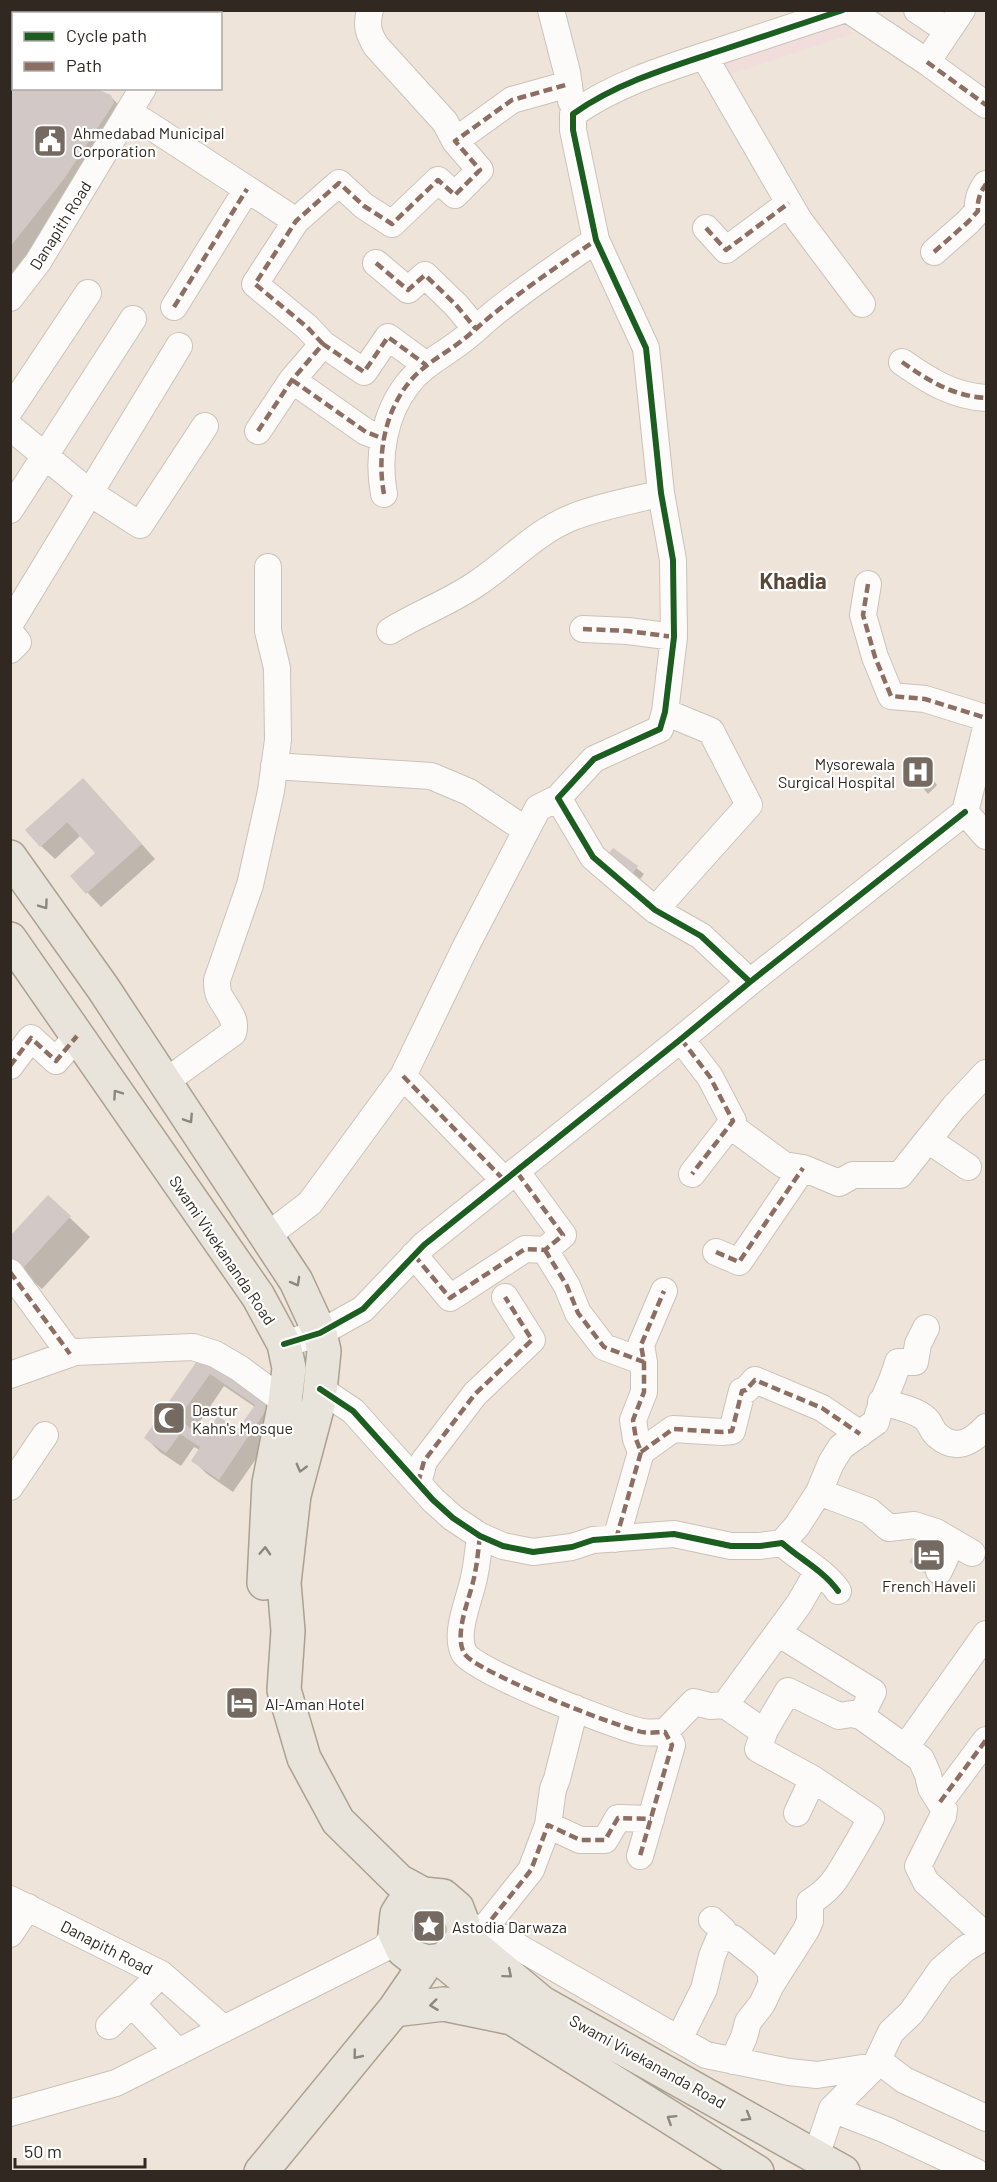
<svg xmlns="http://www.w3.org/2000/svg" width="997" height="2182" font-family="Barlow,sans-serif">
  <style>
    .commercial { fill: #f0dddc }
    .shadow { fill: #0003; fill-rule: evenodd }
    .building { fill: #d2c8c5; fill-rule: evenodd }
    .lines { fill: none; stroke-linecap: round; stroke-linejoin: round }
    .minor-casing { stroke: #cac2b9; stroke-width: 28 }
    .major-casing { stroke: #aaa190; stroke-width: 36 }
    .minor { stroke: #fdfbf9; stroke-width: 26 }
    .major { stroke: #e8e4dc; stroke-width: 33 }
    .quiet { stroke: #8d6e63; stroke-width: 4.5; stroke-dasharray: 9 4.5; stroke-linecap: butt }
    .cycleway-casing { stroke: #fff; stroke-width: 10 }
    .cycleway { stroke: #1b5e20; stroke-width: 6 }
    .oneway { stroke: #8c867e }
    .labels { text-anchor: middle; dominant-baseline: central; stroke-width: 4.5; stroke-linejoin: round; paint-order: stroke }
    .poi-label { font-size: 16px; fill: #312921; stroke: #fff; text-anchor: start }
    .street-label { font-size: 16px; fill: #312921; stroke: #fff }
    .district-label { font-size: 22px; font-weight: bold; fill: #594837; stroke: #fff }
  </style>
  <rect width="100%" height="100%" fill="#efe4d9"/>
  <path class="commercial" d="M846,21l6,13 -132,44 -2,-13z"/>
  <path class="shadow" d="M10,10h54l-1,4h-49v74l96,8 14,14 -47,83 -67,85z
    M922,767l15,18 -9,9 -22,-26z
    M97,794l58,65 -54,48 -29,-31 25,-23 -16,-18 -26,24 -14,-13z
    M613,850l31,24 -10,13z
    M69,1217l21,20 -48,52 -21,-19z
    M201,1357l83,61 -51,74 -26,-18 -14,-14 7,-10 -6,-3 -13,19 -21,-14 -14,-14zM224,1386l31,21 -17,24 -34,8 -11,-7z"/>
  <path class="building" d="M10,10h31l-2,4h-25v74h80l17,7 3,8 -50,76 -54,68z
    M915,758l17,20 -12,10 -16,-20z
    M83,778l59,66 -56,50 -16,-18 25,-23 -28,-31 -27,25 -15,-17z
    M613,848l25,18 -11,16 -26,-19z
    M48,1195l23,21 -50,54 -11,-10v-24z
    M201,1355l70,48 -52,77 -28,-19 9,-14 -20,-13 -14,19 -22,-15zM210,1374l45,31 -17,24 -20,-13 -15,21 -25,-18z
    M913,1538l36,11 -19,28 -21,-15 12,-19z"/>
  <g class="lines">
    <defs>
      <path id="minor" d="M370,10c-4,15 -2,23 6,36l69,76 10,19
        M551,10l16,62 4,29
        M849,10l78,52 59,43
        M917,10l31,21
        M187,14l2,-4
        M704,56l95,164 63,84
        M927,62l35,-52
        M129,112l167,109
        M706,228l20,22 63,-47
        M934,252l34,-30 10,-11c-1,-11 2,-18 8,-27
        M376,263l32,27 17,-15 31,30 20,24
        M10,298l28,-36 105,-174
        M174,307l73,-118
        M323,344l-16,-17 -52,-43 41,-63 43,-38 25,23 28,18 46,-44 17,15 25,-25 -25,-29 57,-41 57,-16
        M902,362c27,19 51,34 84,36
        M292,380l74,52 18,7
        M10,410l78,-117
        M10,427l80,66 50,32 65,-99
        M258,431l34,-51 31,-36 41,28 24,-35 38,28
        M384,494c-7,-37 0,-79 23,-109 15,-20 35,-29 53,-43 11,-8 21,-18 32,-27 33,-27 69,-51 104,-75
        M10,510l123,-191
        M868,584l-5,31 12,42 16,39 34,3 61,19
        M10,624l169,-278
        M583,629l45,2 46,6
        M390,631c29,-18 61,-29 89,-49 31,-21 58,-51 94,-65 28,-11 59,-16 88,-24
        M10,632l8,10 -8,8
        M274,766l157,10 38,16 57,38
        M965,812l21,-84
        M965,812l21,24
        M655,910l94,-105 -38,-74 -46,-19
        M750,982l-49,-46 -46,-26 -62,-53 -35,-59 36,-39 66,-30 5,-17 9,-75 -1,-77 -12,-67 -15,-145 -50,-108 -23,-110v-16c42,-30 94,-46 143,-62 42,-14 85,-28 127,-42
        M681,1039l29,38 23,44 -41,53
        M10,1066l21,-28 25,23 21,-25
        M403,1076l101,104
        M165,1082l68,-49c5,-15 -8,-25 -14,-38 -2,-5 -2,-10 -2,-15l33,-95 21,-94 7,-51 -1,-72 -9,-37v-64
        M739,1132l45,33 19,3 36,15 14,-8h47l54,-68 32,-34
        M928,1140l40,27
        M267,1236l43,-33 93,-127 63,-130 72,-138 20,-10
        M545,1250l22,36 11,27 26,34 40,15
        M716,1252l23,10 64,-94
        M414,1255l36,43 75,-49 20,1 18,-15 -47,-64
        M10,1272l60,82
        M284,1344l36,-11 43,-24 61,-64 257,-206 69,-57 215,-170
        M10,1375l65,-23 118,-5 22,7 24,14 46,34
        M320,1389l33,22 80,89 20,18 27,18 23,10 30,6 39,-5 21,-7 81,-6 57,12h29l22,-3c18,16 42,28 56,48
        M881,1402c15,4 34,7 45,17 5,5 6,12 11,16 19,17 35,7 49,-8
        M641,1452l32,-23 49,3 10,-1 10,-40 4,-1 9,-10 67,28 38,26
        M418,1483l6,-22 51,-67 57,-54 -27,-43
        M10,1487l35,-52
        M819,1492l50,19 20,17 25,-3 22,7 36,21
        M480,1536c-2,15 -3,31 -7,46 -4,18 -19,52 -9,71 9,18 149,72 174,78 8,3 18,1 27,1l7,13 -32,111
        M616,1539l25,-87 -5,-13 -3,-19 11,-28v-30l-3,-17 23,-54
        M782,1543l15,-17 22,-34 12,-29 10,-16 35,-25c5,-22 17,-39 22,-60h17l3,-18 8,-16
        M939,1571l13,-28
        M778,1633l95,59 -12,24
        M725,1705l39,27
        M665,1732l29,-30 16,4 15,-1 74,-101 19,-33
        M905,1748l81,-114
        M940,1802l46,-62
        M797,1813l16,-34 -55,-30 7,-19 23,-39 51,25 13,-2 9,2 60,43 7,16 3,13 13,21 -1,7 -25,50 8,16 60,54
        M548,1825l5,-36 4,-10 18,-71
        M10,1899l151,75 63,55
        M463,1924l31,9 212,122 83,17 28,3 58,-9
        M483,1930l48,-60 17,-45 32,15h25l13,-22 33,1
        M10,1934l18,-27
        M721,1939l12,-1 31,25 7,9v13l-9,19 -14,18 -4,15 -11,24
        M771,1985l35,-55 4,-9v-19c24,-15 28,-27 42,-50 7,-12 13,-22 19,-34l-58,-39
        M132,2004l46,48
        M109,2026l52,-52
        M679,2039l25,-50 8,-33 11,-26 -11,-10
        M878,2060l26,20 82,38
        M832,2109l43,-43 16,-34 20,-19 30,-43 24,-21 21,-13
        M10,2113l106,-30 269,-135 10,-15
        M816,2156l16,-47 54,21 90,42"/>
      <path id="major" d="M10,857l93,131 193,293 24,52 4,18 -5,50 -25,94 -10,88 4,48 -4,59 20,68 34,63 61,60 24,13 20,2 14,12 6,16v13l-9,14 -12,9 -15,2 -15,-5 -9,-7 -8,-17 2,-19 5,-8 9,-8 12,-4
        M10,939l248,357 26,48 5,24 -4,34 -16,81 -5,100
        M463,1937l79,66 301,169
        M442,1960l70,58 245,154
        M394,2010l50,-6 63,13
        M261,2172l133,-162 33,-48"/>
    </defs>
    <use href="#minor" class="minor-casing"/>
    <use href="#major" class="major-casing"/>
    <use href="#minor" class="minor"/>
    <use href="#major" class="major"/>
    <path class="quiet" d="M927,62l59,43
      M706,228l20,22 63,-47
      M934,252l34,-30 10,-11c-1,-11 2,-18 8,-27
      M376,263l32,27 17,-15 31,30 20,24
      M174,307l73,-118
      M323,344l-16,-17 -52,-43 41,-63 43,-38 25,23 28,18 46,-44 17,15 25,-25 -25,-29 57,-41 57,-16
      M902,362c27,19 51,34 84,36
      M292,380l74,52 18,7
      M258,431l34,-51 31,-36 41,28 24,-35 38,28
      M384,494c-7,-37 0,-79 23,-109 15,-20 35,-29 53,-43 11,-8 21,-18 32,-27 33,-27 69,-51 104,-75
      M868,584l-5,31 12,42 16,39 34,3 61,19
      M583,629l45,2 46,6
      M681,1039l29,38 23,44 -41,53
      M10,1066l21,-28 25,23 21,-25
      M403,1076l101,104
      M545,1250l22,36 11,27 26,34 40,15
      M716,1252l23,10 64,-94
      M414,1255l36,43 75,-49 20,1 18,-15 -47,-64
      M10,1272l60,82
      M641,1452l32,-23 49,3 10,-1 10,-40 4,-1 9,-10 67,28 38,26
      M418,1483l6,-22 51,-67 57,-54 -27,-43
      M480,1536c-2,15 -3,31 -7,46 -4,18 -19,52 -9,71 9,18 149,72 174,78 8,3 18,1 27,1l7,13 -32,111
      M616,1539l25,-87 -5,-13 -3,-19 11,-28v-30l-3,-17 23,-54
      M940,1802l46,-62
      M483,1930l48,-60 17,-45 32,15h25l13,-22 33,1"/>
    <defs>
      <path id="cycleway" d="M750,982l-49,-46 -46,-26 -62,-53 -35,-59 36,-39 66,-30 5,-17 9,-75 -1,-77 -12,-67 -15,-145 -50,-108 -23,-110v-16c42,-30 94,-46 143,-62 42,-14 85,-28 127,-42
        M284,1344l36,-11 43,-24 61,-64 257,-206 69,-57 215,-170
        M320,1389l33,22 80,89 20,18 27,18 23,10 30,6 39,-5 21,-7 81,-6 57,12h29l22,-3c18,16 42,28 56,48"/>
    </defs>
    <use href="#cycleway" class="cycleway-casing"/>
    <use href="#cycleway" class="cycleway"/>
  </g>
  <defs><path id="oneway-chevron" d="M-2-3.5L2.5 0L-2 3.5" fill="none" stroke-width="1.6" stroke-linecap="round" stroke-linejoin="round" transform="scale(1.5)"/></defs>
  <g class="oneway">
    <use href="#oneway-chevron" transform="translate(44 905) rotate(55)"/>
    <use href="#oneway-chevron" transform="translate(117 1094) rotate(-125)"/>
    <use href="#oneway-chevron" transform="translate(189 1119) rotate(57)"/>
    <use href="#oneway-chevron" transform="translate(296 1282) rotate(61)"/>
    <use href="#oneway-chevron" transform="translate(301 1468) rotate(105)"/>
    <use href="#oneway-chevron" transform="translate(265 1551) rotate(-87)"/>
    <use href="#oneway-chevron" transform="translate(508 1974) rotate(40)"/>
    <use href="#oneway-chevron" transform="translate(434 2005) rotate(173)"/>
    <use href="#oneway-chevron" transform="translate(357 2055) rotate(129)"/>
    <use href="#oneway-chevron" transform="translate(747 2117) rotate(30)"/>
    <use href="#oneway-chevron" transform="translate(671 2119) rotate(-148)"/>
  </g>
  <defs>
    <symbol id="civic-square" viewBox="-11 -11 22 22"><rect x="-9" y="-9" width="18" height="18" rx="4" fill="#746a61" stroke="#fff"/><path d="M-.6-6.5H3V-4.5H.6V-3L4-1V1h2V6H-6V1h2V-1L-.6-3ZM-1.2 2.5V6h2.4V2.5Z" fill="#fff"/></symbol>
    <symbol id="hospital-square" viewBox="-11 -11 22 22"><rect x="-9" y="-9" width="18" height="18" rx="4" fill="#746a61" stroke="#fff"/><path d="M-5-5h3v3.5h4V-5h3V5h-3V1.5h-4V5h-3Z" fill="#fff"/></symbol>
    <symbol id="mosque-square" viewBox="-11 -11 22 22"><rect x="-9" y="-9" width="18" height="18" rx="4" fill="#746a61" stroke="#fff"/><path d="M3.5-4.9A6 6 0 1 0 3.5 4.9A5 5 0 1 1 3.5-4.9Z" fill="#fff"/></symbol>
    <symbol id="hotel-square" viewBox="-11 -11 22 22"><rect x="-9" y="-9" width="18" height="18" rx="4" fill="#746a61" stroke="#fff"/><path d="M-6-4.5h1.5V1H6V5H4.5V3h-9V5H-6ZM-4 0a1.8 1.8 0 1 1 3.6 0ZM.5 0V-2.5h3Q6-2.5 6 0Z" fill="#fff"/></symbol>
    <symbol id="sight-square" viewBox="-11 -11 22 22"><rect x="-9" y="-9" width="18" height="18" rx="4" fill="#746a61" stroke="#fff"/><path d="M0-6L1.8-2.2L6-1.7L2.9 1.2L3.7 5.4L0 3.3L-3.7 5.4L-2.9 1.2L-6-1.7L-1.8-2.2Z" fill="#fff"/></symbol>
  </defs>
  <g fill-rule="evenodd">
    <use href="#civic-square" x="31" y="122" width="38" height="38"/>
    <use href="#hospital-square" x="899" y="753" width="38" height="38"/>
    <use href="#mosque-square" x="150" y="1399" width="38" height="38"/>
    <use href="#hotel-square" x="910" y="1536" width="38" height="38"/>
    <use href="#hotel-square" x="223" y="1684" width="38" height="38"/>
    <use href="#sight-square" x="410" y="1907" width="38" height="38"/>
  </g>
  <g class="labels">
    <g class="poi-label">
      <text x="73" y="132">Ahmedabad Municipal<tspan x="73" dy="18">Corporation</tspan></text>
      <text x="895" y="763" text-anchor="end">Mysorewala<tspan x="895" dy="18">Surgical Hospital</tspan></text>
      <text x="192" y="1409">Dastur<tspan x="192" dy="18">Kahn's Mosque</tspan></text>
      <text x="929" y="1585" text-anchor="middle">French Haveli</text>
      <text x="265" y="1703">Al-Aman Hotel</text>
      <text x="452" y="1926">Astodia Darwaza</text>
    </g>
    <g class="street-label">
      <text transform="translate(60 225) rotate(-58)">Danapith Road</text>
      <text transform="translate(223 1250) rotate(56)">Swami Vivekananda Road</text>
      <text transform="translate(107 1947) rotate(27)">Danapith Road</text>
      <text transform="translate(648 2061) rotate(29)">Swami Vivekananda Road</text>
    </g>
    <g class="district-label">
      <text x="793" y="580">Khadia</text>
    </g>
  </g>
  <rect width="997" height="2182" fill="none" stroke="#312921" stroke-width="24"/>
  <rect x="12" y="12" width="210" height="78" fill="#ffffff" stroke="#ada9a6" stroke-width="1.5"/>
  <rect x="24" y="32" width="30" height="9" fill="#1b5e20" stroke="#ada9a6" stroke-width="1.5"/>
  <text x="66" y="42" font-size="18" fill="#312921">Cycle path</text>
  <rect x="24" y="62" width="30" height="9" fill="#8d6e63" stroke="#ada9a6" stroke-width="1.5"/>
  <text x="66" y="72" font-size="18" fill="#312921">Path</text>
  <path d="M15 2158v9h130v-9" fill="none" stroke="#312921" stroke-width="3"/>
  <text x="24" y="2158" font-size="18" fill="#312921" stroke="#ffffff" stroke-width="4.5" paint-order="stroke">50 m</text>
</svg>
